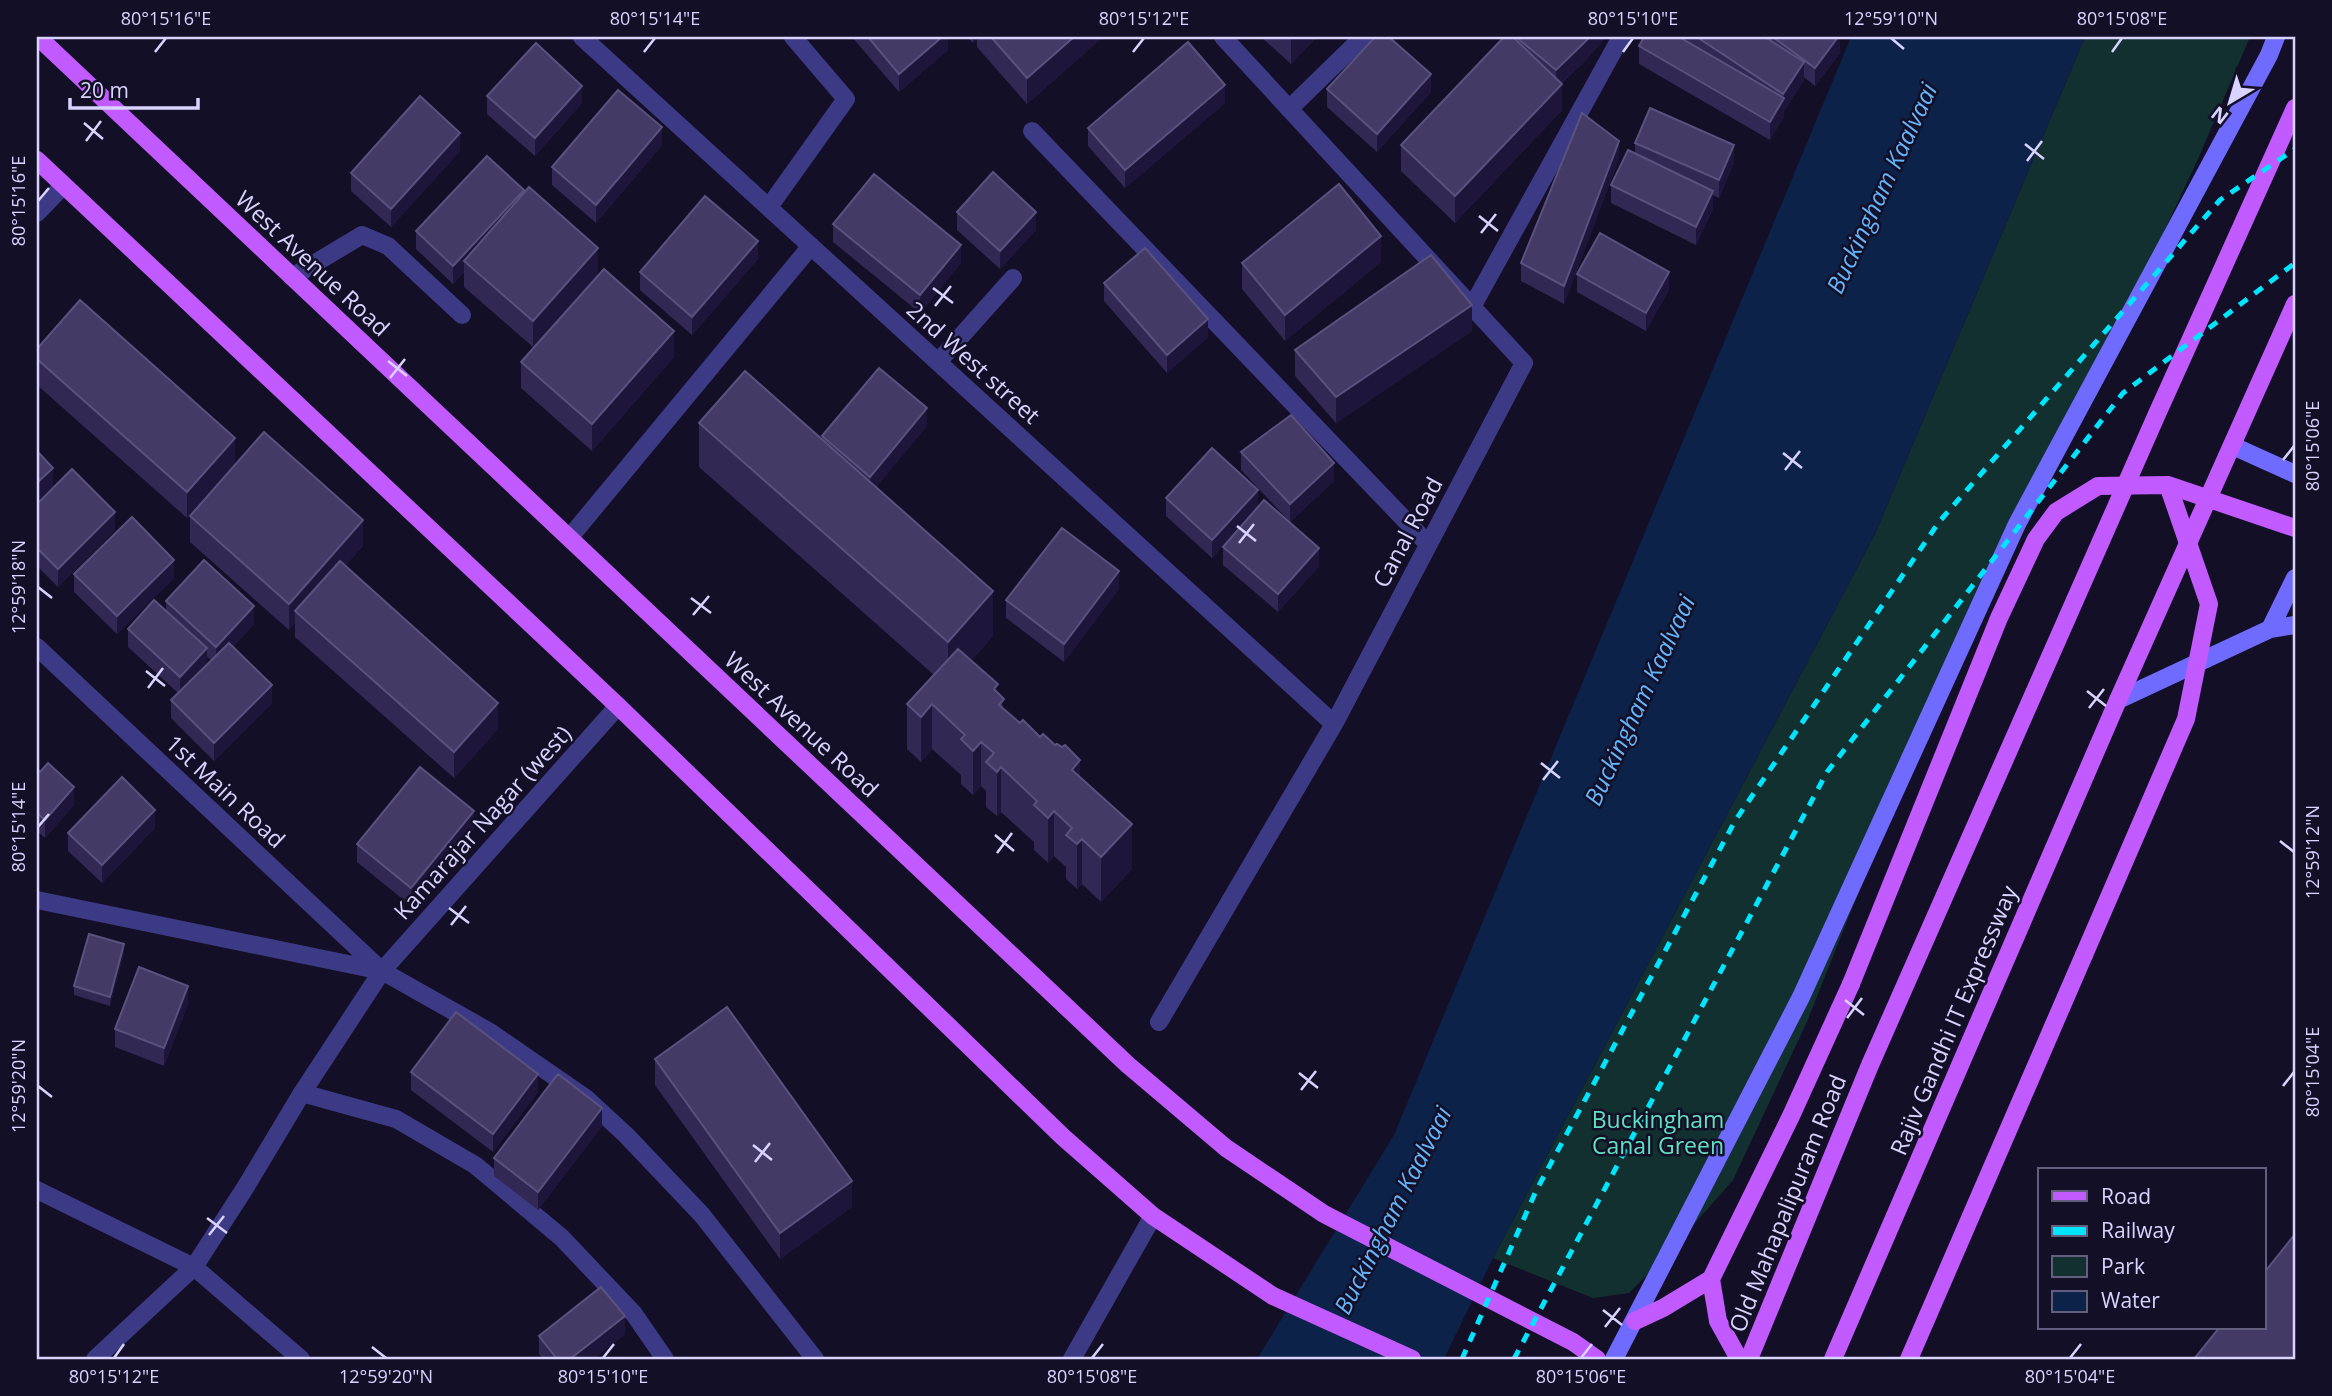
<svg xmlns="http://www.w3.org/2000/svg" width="2332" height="1396" font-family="'Open Sans',sans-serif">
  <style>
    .green { fill: #12302f }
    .water { fill: #0c2248 }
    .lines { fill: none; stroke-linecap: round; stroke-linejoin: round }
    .street { stroke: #3d3a85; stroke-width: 18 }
    .secondary { stroke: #6f6bff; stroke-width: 18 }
    .primary { stroke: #c25bff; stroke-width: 18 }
    .rail { stroke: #00e5ff; stroke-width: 5; stroke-dasharray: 10 9; stroke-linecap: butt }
    .primary-bridge { stroke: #c25bff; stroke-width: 18 }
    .wall { fill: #312854; fill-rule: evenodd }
    .shaded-wall { fill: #1d163a }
    .building { fill: #433a66; stroke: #5a527e; stroke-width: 2 }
    .ticks { fill: none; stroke: #d9d4ff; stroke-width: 2.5 }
    .labels { text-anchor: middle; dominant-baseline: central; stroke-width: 5; stroke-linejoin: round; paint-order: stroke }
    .street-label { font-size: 23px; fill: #d9d4ff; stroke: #130f26 }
    .park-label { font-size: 23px; fill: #5fe0c0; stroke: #130f26 }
    .water-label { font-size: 24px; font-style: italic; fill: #62b6ff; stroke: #130f26 }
    .neatline { fill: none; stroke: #d9d4ff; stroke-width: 2.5 }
    .ticks-label { font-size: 18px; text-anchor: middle; fill: #d9d4ff }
  </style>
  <rect width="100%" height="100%" fill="#130f26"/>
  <path class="green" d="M2085,37h165l-52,122 -317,677 -75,188 -73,156 -65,74 -39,39 -36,5 -100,-40 382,-724z"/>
  <path class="water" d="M1851,37h234l-210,497 -382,724 -49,101h-187l137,-224z"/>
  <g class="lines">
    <path class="street" d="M582,37l752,687
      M1289,109l74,-72
      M1032,131l396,413
      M769,207l77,-108 -53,-62
      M37,213l26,-27
      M292,277l70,-42 26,11 74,69
      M1472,307l149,-270
      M938,362l75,-84
      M570,537l241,-291
      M37,647l345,324
      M37,900l345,71 108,61 97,67 39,36 76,80 113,144
      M1159,1022l175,-298 190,-361 -301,-326
      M302,1093l94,26 79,46 87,73 72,76 31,45
      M37,1190l157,77 107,92
      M95,1359l99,-92 51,-79 57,-95 80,-122 236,-265
      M1072,1359l81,-143"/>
    <path class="secondary" d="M2233,446l62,28
      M2270,629l25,-51
      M2118,700l152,-71 25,-4
      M1614,1359l187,-362 216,-473 252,-469 7,-18"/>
    <path class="primary" d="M38,37l1090,1028 98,83 98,66 249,128 24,17
      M37,160l581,546 445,431 90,79 120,80 139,63
      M1711,1279l7,42 21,38
      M1635,1321l28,-13 48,-29 80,-163 60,-132
      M1749,1359l121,-294 287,-651 138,-306
      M1833,1359l285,-659 177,-396
      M1909,1359l175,-404"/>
    <path class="rail" d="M1462,1359l74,-168 199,-370 204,-299 281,-322 75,-51
      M1514,1359l313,-587 296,-379 172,-130"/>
    <path class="primary-bridge" d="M2084,955l102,-236 23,-115 -41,-119
      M1851,984l148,-366 37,-79 20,-27 42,-26 70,-1 127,43"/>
  </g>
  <path class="wall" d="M852,37h96v13l-49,42z
    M967,37h136l-76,67 -50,-57v-8l-4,4z
    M1261,37h56l-26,27z
    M1497,37h109l-21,24 -23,22v27l-107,113 -54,-52v-26l100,-105z
    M1644,37h196v16l-25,33 -11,-9v3l-20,31v5l-14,24 -131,-76v-18z
    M1327,89l104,3 -54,60 -50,-45z
    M487,96l95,7 -47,53 -48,-42z
    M1225,103l-100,85 -37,-42v-18z
    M1635,143l99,20 -15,35 -6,-3v14l-17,36 -85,-42v-18l24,-32z
    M662,145l-66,78 -44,-38v-18z
    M460,151l-69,76 -40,-36v-18z
    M1619,159l-55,145 -43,-23v-18z
    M524,193l74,81 -65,73 -69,-60v-15l-11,12 -37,-35v-18z
    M957,212l79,18 -36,39 -43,-39z
    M833,224l128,39 -41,50 -87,-71z
    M758,259l-66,76 -52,-45v-18z
    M1381,262l-96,79 -43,-52v-26z
    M1577,274l92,16 -23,41 -69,-39z
    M1104,283l104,54 -41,36 -63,-72z
    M1472,331l-136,92 -41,-47v-26z
    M37,349l198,115 -48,54 -150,-133z
    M674,357l-82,94 -71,-63v-26z
    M699,423l123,17v-4l105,-10 -51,61 117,149 -22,25 27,32 6,16 76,68 52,92 -31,33 -19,-18 -5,5 -11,-10v-12l-12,-11 -6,7 -14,-13v-8l-33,-30 -4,4 -11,-9v-16l-5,-5 -8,9 -12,-11v-9l-29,-26 -11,13 -14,-13v-45l27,-29 -235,-208z
    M1241,452l93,29 -44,41 -49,-52z
    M1166,498l92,9 61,59 -41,46 -55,-47v-18l13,-15 -24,26 -46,-42z
    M37,504l78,26 -57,57 -21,-21z
    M190,516l173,30 -18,20 153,163 -44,49 -159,-141v-14l-6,7 -99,-88z
    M74,574l100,4 -57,56 -43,-42z
    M1119,589l-55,73 -58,-44v-18z
    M166,601l88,23 -21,23 39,56 -58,58 -43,-43v-18l7,-7 -50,-46v-18l38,-18zM207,657l4,3 -4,5z
    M37,758l1,12 36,35 -29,33 -8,-7z
    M155,828l-53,55 -34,-32v-18z
    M474,829l-63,77 -54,-44v-18z
    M124,953l-14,53 -36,-11v-9z
    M188,1004l-24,62 -49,-19v-18z
    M655,1059l197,148 -72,52 -125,-174z
    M411,1072l127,20 -45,60 -82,-62z
    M602,1126l-64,84 -44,-34v-18z
    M625,1334l-32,25h-50l-4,-5v-18z"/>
  <path class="shaded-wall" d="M942,37h6v13l-49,42v-18z
    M973,37h4v2l-4,4z
    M1074,37h29l-76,67v-26z
    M1292,37h25l-26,27v-26z
    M1590,37h16l-21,24 -29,27v-18z
    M1838,37h2v16l-25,33v-18z
    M1804,62v18l-20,31v5l-14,24v-18l13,-23v-5z
    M1431,74v18l-54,60v-18z
    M1562,84v26l-107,113v-27z
    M1225,85v18l-100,85v-18z
    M582,86v17l-47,53v-18z
    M662,127v18l-66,78v-18z
    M460,133v18l-69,76v-18z
    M1619,141v18l-55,145v-18z
    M1734,145v18l-15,35v-18z
    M524,190v18l-60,53v11l-11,12v-18z
    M1713,191v18l-17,36v-18z
    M1036,212v18l-36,39v-18z
    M1381,236v26l-96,79v-26z
    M758,241v18l-66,76v-18z
    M961,245v18l-41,50v-18z
    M598,248v26l-65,73v-26z
    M1669,272v18l-23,41v-18z
    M1472,305v26l-136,92v-26z
    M1208,319v18l-41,36v-18z
    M674,331v26l-82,94v-27z
    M927,408v18l-57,69v-18z
    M235,438v26l-48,54v-26z
    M1334,463v18l-44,41v-18z
    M53,468v18l-16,15v-18z
    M1258,490v18l-46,50v-18z
    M115,512v18l-57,57v-18z
    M363,520v26l-62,70 -6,-5v12l-6,7v-26z
    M1319,548v18l-41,46v-18z
    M174,560v18l-57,56v-18z
    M1119,571v18l-55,73v-18z
    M993,591v45l-45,51v-45z
    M254,606v18l-38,41v-18z
    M207,648v18l-27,29v-18z
    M272,685v18l-58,58v-18z
    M498,703v26l-44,49v-26z
    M932,704v45l-11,13v-45z
    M981,742v44l-8,9v-44z
    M1080,760v44l-8,-34z
    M1001,767v45l-4,4v-44z
    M74,787v18l-29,33v-18z
    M155,810v18l-53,55v-18z
    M474,811v18l-63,77v-18z
    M1054,811v45l-6,7v-45z
    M1132,824v45l-31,33v-45z
    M1082,839v45l-5,5v-45z
    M124,944v9l-14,53v-9z
    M188,986v18l-24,62v-18z
    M538,1074v18l-45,60v-18z
    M602,1108v18l-64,84v-18z
    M852,1181v26l-72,52v-26z
    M625,1316v18l-32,25h-23z"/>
  <path class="building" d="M868,37h74l-43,37z
    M991,37h83l-47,41z
    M1375,37h14l42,37 -54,60 -50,-45z
    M1504,37h9l49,47 -107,112 -54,-51z
    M1516,37h74l-34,33z
    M1644,37h35l105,61 -14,24 -131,-76z
    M1697,37h68l39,25 -21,32z
    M1773,37h65l-23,31z
    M1188,42l37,43 -100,85 -37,-42z
    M536,43l46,43 -47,52 -48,-42z
    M618,90l44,37 -66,78 -44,-38z
    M420,96l40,37 -69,76 -40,-36z
    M1650,108l84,37 -15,35 -84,-37z
    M1582,113l37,28 -55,145 -43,-23z
    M1628,150l85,41 -17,36 -85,-42z
    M487,156l37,34 -71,76 -37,-35z
    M993,172l43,40 -36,39 -43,-39z
    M874,174l87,71 -41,50 -87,-71z
    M1339,184l42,52 -96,79 -43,-52z
    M529,187l69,61 -65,73 -69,-60z
    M705,196l53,45 -66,76 -52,-45z
    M1600,233l69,39 -23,41 -69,-39z
    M1145,248l63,71 -41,36 -63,-72z
    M1431,255l41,50 -136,92 -41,-47z
    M604,269l70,62 -82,93 -71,-62z
    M80,300l155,138 -48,54 -150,-133v-10z
    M879,368l48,40 -57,69 -48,-41z
    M745,371l248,220 -45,51 -249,-219z
    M1291,415l43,48 -44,41 -49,-52z
    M264,432l99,88 -74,84 -99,-88z
    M1212,448l46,42 -46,50 -46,-42z
    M37,451l16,17 -16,15z
    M72,469l43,43 -57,57 -21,-21v-44z
    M1264,500l55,48 -41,46 -55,-47z
    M132,517l42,43 -57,56 -43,-42z
    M1062,528l57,43 -55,73 -58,-44z
    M204,560l50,46 -38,41 -50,-46z
    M340,561l158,142 -44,49 -159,-141z
    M154,600l53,48 -27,29 -52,-48z
    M229,643l43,42 -58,58 -43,-43z
    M958,649l40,35 -4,5 10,10 -5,6 21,18 3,-3 17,17 3,-3 12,11 2,-1 5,3 3,-2 15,15 -8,10 60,54 -31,33 -19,-18 -5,5 -11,-9 6,-7 -18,-17 -6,7 -14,-13 3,-4 -36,-34 -4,5 -11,-10 8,-9 -13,-11 -8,9 -12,-12 4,-4 -33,-31 -11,13 -14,-13z
    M48,763l26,24 -29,33 -8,-7v-44l3,3z
    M420,767l54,44 -63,77 -54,-44z
    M122,777l33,33 -53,55 -34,-32z
    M89,934l35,10 -14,53 -36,-11z
    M139,967l49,19 -24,62 -49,-19z
    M727,1007l125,174 -72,52 -125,-174z
    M456,1012l82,62 -45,60 -82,-62z
    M558,1074l44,34 -64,84 -44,-34z
    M2295,1234v125h-101l25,-31h45v-55z
    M601,1287l24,29 -55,43h-13l-18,-23z"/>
  <path class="ticks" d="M1891,38l13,11M155,52l11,-14M644,52l11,-14M1133,52l11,-14M1623,52l10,-14M2112,52l10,-14M84,123l19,16M86,141l15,-20M2025,144l19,15M2027,161l15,-20M38,201l11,-13M1479,216l19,15M1481,233l15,-19M933,288l20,15M935,306l16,-20M388,361l19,15M390,378l15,-19M1783,453l19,15M2283,460l11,-14M1785,470l15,-19M1237,526l19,15M1239,543l15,-19M38,587l14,11M691,598l20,15M693,615l16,-19M146,671l19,15M148,688l15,-20M2087,691l19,15M2089,708l15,-19M1541,763l19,15M1543,780l15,-19M38,827l11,-13M995,835l19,16M2280,841l14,11M997,853l15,-20M449,908l20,15M451,925l15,-19M1845,1000l19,15M1847,1018l15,-20M1299,1073l19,15M38,1086l14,11M2283,1086l11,-14M1301,1090l15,-19M753,1145l19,15M755,1162l15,-19M207,1218l20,15M209,1235l15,-19M1603,1310l19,15M1605,1327l15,-19M372,1347l14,11M114,1358l10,-14M603,1358l11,-14M1092,1358l11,-14M1581,1358l11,-14M2070,1358l11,-14"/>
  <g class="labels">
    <g class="street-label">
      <text transform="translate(313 263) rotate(43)">West Avenue Road</text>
      <text transform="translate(974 362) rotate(42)">2nd West street</text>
      <text transform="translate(1407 532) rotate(-62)">Canal Road</text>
      <text transform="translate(802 724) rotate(43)">West Avenue Road</text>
      <text transform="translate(226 791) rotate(43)">1st Main Road</text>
      <text transform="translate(482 822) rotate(-48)">Kamarajar Nagar (west)</text>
      <text transform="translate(1953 1020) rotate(-67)">Rajiv Gandhi IT Expressway</text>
      <text transform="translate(1787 1203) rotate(-68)">Old Mahapalipuram Road</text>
    </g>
    <g class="park-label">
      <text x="1658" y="1119">Buckingham<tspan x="1658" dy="26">Canal Green</tspan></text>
    </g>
    <g class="water-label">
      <text transform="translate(1881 188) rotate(-65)">Buckingham Kaalvaai</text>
      <text transform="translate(1639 700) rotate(-65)">Buckingham Kaalvaai</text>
      <text transform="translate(1392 1210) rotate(-63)">Buckingham Kaalvaai</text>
    </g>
  </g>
  <rect width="2332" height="1396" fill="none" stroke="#130f26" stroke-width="77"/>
  <rect x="2038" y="1168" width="228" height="161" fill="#130f26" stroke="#625e7d" stroke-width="2"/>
  <rect x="2052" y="1191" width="35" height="10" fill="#c25bff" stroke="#625e7d" stroke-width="2"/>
  <text x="2101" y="1204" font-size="21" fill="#d9d4ff">Road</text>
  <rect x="2052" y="1226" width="35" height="10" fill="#00e5ff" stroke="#625e7d" stroke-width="2"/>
  <text x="2101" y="1238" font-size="21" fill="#d9d4ff">Railway</text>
  <rect x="2052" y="1256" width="35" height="21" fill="#12302f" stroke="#625e7d" stroke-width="2"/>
  <text x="2101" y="1274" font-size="21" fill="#d9d4ff">Park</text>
  <rect x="2052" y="1291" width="35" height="21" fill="#0c2248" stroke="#625e7d" stroke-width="2"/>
  <text x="2101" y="1308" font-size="21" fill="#d9d4ff">Water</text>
  <g transform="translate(2230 102) rotate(218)" stroke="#130f26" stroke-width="5" paint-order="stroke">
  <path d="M0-5L12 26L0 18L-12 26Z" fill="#d9d4ff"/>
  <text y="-10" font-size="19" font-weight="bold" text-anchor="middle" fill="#d9d4ff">N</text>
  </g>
  <path d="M70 98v10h128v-10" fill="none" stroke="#d9d4ff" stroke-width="3.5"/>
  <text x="80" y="98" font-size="21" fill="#d9d4ff" stroke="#130f26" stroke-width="5" paint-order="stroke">20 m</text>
  <rect x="38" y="38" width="2256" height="1320" class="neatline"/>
  <g class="ticks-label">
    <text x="166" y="25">80°15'16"E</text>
    <text x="655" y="25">80°15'14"E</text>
    <text x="1144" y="25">80°15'12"E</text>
    <text x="1633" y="25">80°15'10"E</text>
    <text x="1891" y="25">12°59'10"N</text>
    <text x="2122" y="25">80°15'08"E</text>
    <text transform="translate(19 201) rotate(-90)" y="6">80°15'16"E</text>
    <text transform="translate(2313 446) rotate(-90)" y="6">80°15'06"E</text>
    <text transform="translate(19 587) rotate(-90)" y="6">12°59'18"N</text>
    <text transform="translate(19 827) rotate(-90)" y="6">80°15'14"E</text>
    <text transform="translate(2313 852) rotate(-90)" y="6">12°59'12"N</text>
    <text transform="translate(2313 1072) rotate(-90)" y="6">80°15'04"E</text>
    <text transform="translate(19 1086) rotate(-90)" y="6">12°59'20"N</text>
    <text x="114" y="1383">80°15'12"E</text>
    <text x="386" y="1383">12°59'20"N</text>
    <text x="603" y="1383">80°15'10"E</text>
    <text x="1092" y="1383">80°15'08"E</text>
    <text x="1581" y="1383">80°15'06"E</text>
    <text x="2070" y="1383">80°15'04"E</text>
  </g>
</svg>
